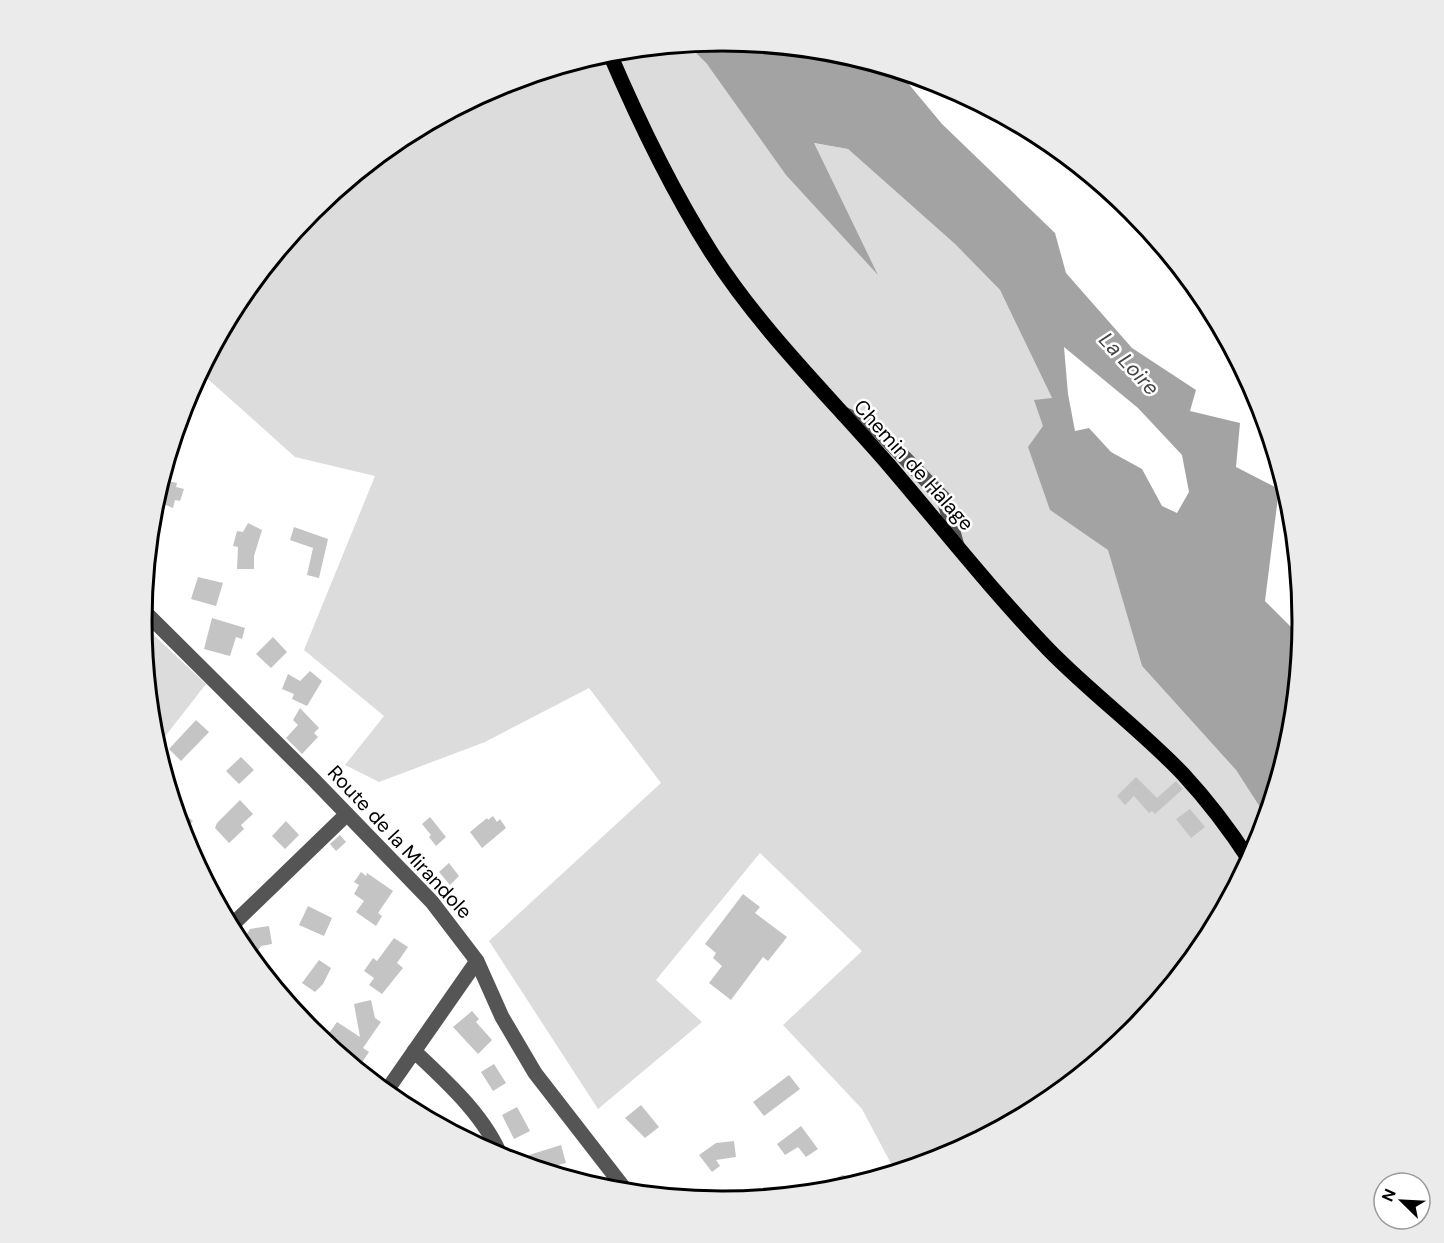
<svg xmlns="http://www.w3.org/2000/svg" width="1444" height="1243" font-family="'DM Sans',sans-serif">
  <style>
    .green { fill: #dcdcdc }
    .water { fill: #a3a3a3; fill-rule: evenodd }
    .building { fill: #c4c4c4 }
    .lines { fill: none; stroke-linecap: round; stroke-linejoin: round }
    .minor { stroke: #555; stroke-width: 15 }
    .major { stroke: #000; stroke-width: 15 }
    .labels { text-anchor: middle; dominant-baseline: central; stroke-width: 5; stroke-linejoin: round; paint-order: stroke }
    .street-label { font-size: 20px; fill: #000; stroke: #fff }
    .water-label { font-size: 21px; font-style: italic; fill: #444; stroke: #fff }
    .rim { fill: none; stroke: #000; stroke-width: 3 }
  </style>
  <rect width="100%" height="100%" fill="#fff"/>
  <path class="green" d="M687,44l20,20 170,209 -64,-130 35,6 107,95 45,46 52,108 -9,28 7,84 58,39 34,117 94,104 31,48 -8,26 -54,101 -72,88 -89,72 -100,53 -48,15 -34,-64 -79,-84 79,-74 -102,-98 -104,127 46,42 -104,87 -109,-168 172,-158 -72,-95 -104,54 -106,40 -34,-17 39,-49 -80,-66 71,-174 -80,-19 -95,-85 39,-74 72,-88 89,-72 100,-53 109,-33 54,-6 4,8 4,-8z
    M141,623l65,61 -50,64 -4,-14z"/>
  <path class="water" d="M722,41l114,11 61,18 45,54 113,109 11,40 66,75 64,42 -6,21 50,12 -4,44 43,22 -14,112 29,29 7,11 -9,94 -25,83 -31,-48 -94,-104 -34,-116 -58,-40 -22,-63 15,-21 -9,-26 18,-2 -52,-108 -45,-46 -107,-95 -34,-6 64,132 -92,-100 -79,-111 -20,-20zM1064,347l74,61 44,47 7,37 -12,21 -15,-7 -20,-37 -31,-17 -22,-24 -14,3 -7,-37z"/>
  <path class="building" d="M163,480l14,3 -1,4 8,2 -4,12 -5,-1 -2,8 -19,-8z
    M248,523l14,7 -8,26v13h-17l1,-22 -5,-1 4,-15 6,1z
    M294,527l34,12 -9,39 -12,-3 6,-27 -23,-8z
    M198,577l25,6 -7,23 -25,-7z
    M212,618l33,10 -3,11 -6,-2 -6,19 -26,-7z
    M273,637l14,15 -16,16 -15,-14z
    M310,671l12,10 -15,25 -15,-7 2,-5 -12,-5 6,-15 12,7z
    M300,708l19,20 -5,5 4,4 -16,17 -16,-16 12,-13 -5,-5z
    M196,720l13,12 -28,29 -12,-12z
    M241,757l13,13 -15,14 -13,-13z
    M1136,777l21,21 19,-17 7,8 -28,25 -3,-3 -3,2 -15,-17 -9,9 -8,-9z
    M240,800l13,14 -12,11 3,4 -15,14 -14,-15 2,-5z
    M173,805l20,16 -7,8 -7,-5z
    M1190,809l15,18 -14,11 -15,-19z
    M493,816l4,6 3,-3 6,9 -24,20 -12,-16 17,-14 1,2z
    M430,817l16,20 -10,9 -7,-9 2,-2 -9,-11z
    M286,821l13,14 -14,14 -13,-13z
    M340,835l6,7 -10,9 -6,-7z
    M449,863l10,13 -9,9 -11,-13z
    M361,872l5,4 1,-3 26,18 -15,22 4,3 -6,10 -20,-14 8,-11 -10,-7 5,-9 -5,-3z
    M743,894l17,13 -5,6 32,24 -19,24 -5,-4 -32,43 -22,-17 13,-17 -9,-8 3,-5 -11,-9z
    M308,906l24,12 -8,18 -25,-11z
    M269,926l3,18 -11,2 -9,14 -13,-15 11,-16z
    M394,938l14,9 -11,16 6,5 -21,26 -13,-9 5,-7 -10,-7 9,-13 4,3z
    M319,960l12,8 -8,16 -8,8 -13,-9z
    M371,1000l4,18 6,4 -18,26 6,4 -12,18 -34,-28 14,-20 23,15 -6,-33z
    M472,1011l7,8 -3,3 16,18 -14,14 -25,-27z
    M494,1064l12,19 -13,8 -12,-19z
    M789,1075l11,14 -36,27 -11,-14z
    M641,1105l18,22 -14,11 -20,-20z
    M517,1107l13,24 -16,8 -12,-24z
    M801,1126l17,23 -12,8 -8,-10 -13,8 -8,-11z
    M734,1141l2,16 -20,3 4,6 -8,6 -13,-17 17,-12z
    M561,1145l5,18 -27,7 -6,-2 -4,-13z
    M842,1175l13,3 -2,8 -19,6 1,-7 -2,-5z"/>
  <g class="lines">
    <path class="minor" d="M843,414l33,14 68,71 13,47
      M142,609l171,170 119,123 45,59 25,56 33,56 93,120
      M230,927l117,-113
      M414,1051c33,31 72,66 88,108
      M385,1093l92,-132
      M790,1196l2,-1"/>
    <path class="major" d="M609,52c29,68 62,137 102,200 49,77 117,143 177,212 53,62 104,127 161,186 42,43 92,80 134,124 25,27 47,56 67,87"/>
  </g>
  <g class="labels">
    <g class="street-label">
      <text transform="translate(914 465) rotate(48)">Chemin de Halage</text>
      <text transform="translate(400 842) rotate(47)">Route de la Mirandole</text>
    </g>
    <g class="water-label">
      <text transform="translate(1129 364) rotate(47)">La Loire</text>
    </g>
  </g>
  <path d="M0 0H1444V1243H0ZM152 621a570 570 0 1 1 1140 0a570 570 0 1 1-1140 0Z" fill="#ebebeb" fill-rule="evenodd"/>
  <path class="rim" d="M152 621a570 570 0 1 1 1140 0a570 570 0 1 1-1140 0Z"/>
  <g transform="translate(1402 1201) rotate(294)"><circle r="28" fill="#ffffff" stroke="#999999" stroke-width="1.5"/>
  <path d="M0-4.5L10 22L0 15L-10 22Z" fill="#000000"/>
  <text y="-9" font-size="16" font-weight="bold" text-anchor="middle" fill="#000000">N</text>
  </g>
</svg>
